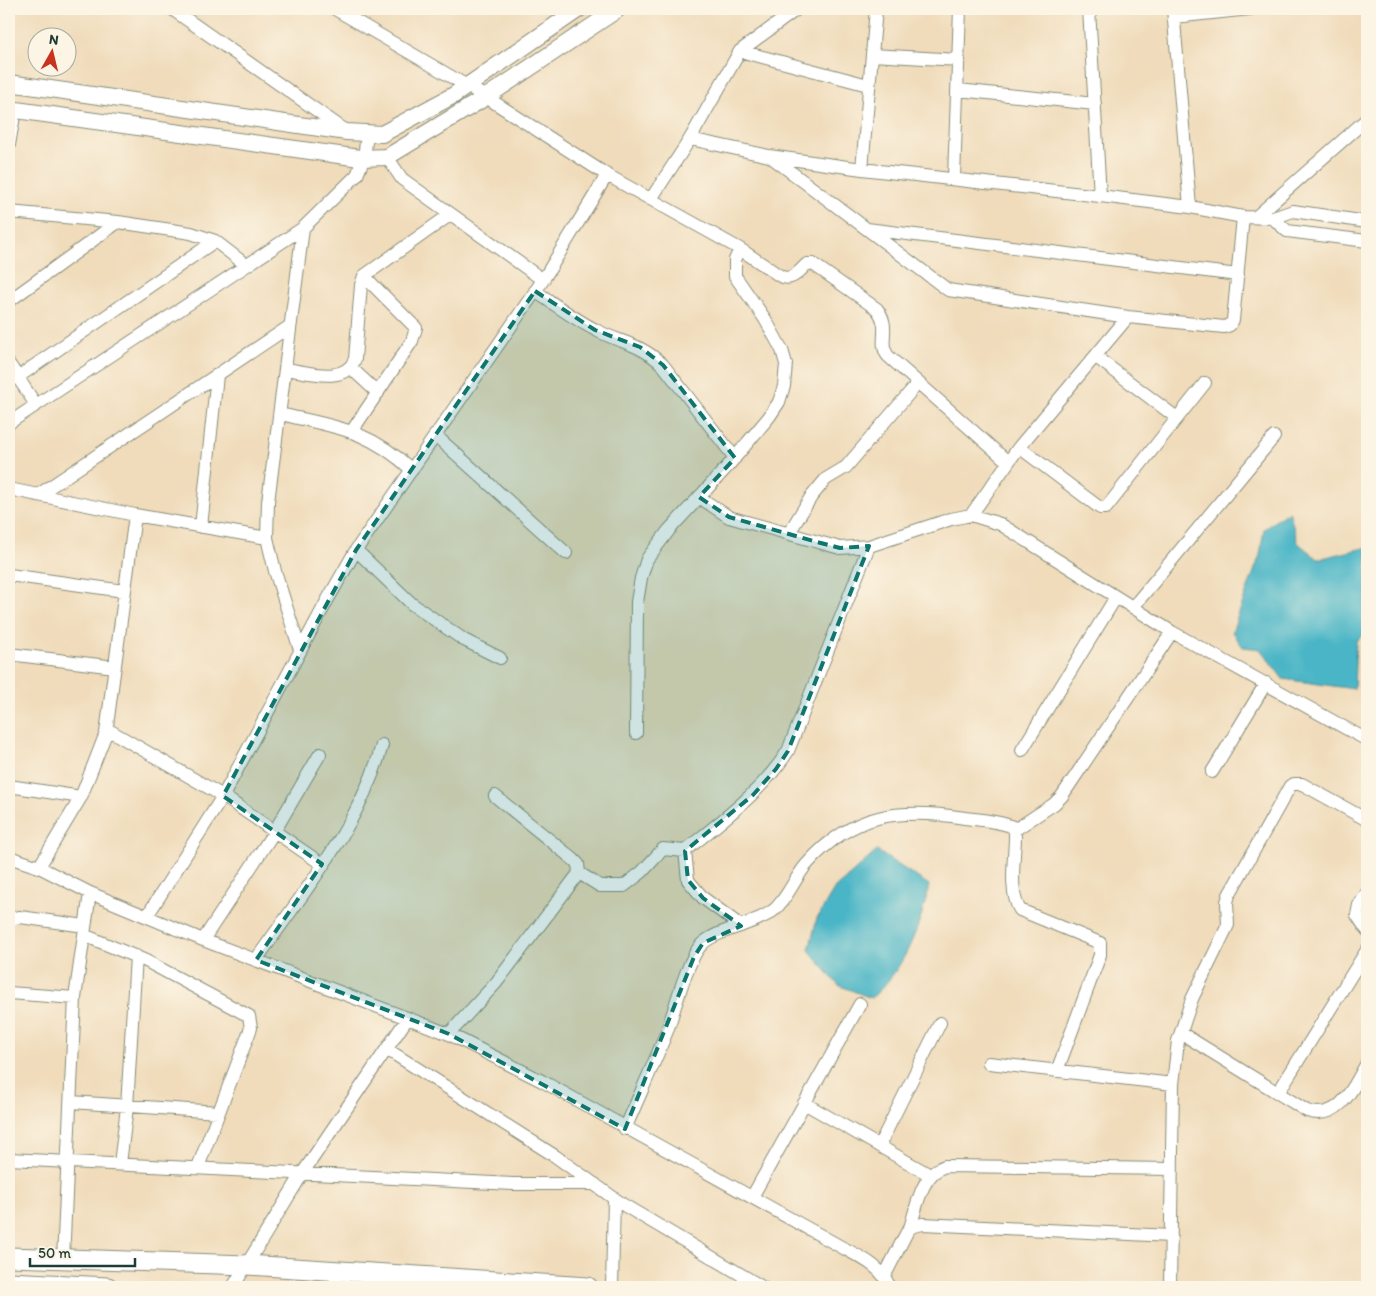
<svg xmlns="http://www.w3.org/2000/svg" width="1376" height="1296" font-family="Itim,sans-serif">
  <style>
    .water { fill: #49b5c6; stroke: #34797d }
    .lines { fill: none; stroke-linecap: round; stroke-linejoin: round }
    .minor-casing { stroke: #888c78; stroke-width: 14 }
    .tertiary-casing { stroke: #888c78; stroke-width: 18 }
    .secondary-casing { stroke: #888c78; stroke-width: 21 }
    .minor { stroke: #fff; stroke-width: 12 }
    .tertiary { stroke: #fff; stroke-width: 16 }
    .secondary { stroke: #fff; stroke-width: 19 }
    .marked { fill: #0f766e; fill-opacity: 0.2; stroke: #0f766e; stroke-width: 4; stroke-dasharray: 10 6; stroke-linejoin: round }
  </style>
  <rect width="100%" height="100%" fill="#fcf5e5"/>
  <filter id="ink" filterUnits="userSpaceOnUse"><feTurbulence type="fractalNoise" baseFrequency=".02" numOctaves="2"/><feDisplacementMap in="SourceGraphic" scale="10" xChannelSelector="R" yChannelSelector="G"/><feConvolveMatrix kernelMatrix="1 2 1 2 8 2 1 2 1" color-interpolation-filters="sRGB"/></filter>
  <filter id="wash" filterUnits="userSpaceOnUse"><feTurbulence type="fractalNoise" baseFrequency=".0096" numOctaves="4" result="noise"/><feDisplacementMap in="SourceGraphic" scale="20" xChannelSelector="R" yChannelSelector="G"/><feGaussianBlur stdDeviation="1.12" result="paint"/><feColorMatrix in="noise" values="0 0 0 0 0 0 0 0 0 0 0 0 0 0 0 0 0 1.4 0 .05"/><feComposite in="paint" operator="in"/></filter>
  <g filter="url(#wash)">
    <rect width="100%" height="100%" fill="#f0dcbb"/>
    <path class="water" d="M1289,511l9,32 20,16 46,-11 3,-3v87l-11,9 -2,48 -71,-10 -23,-30 -17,-2 -11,-15 28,-77 4,-26z
      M877,851l52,34c-8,40 -25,86 -58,113l-33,-13 -29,-35 8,-32 18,-30z"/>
  </g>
  <g filter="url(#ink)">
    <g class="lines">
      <defs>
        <path id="minor" d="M172,9l174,122
          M335,9l151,88 121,78 133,74 40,27c12,6 19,-5 27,-12h6l64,45c15,20 0,32 11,47l120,106
          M1089,9l11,187
          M1173,9l17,198
          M1174,17l76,-8
          M740,51l128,34
          M872,55l87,5
          M958,90l137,14
          M690,139l79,17 93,13 238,27 90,11 53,10 30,1 20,-7 74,11
          M9,145l6,-35
          M387,157l15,22 141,101
          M771,157l177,133 180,27 96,10 6,-2 3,-5 10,-103
          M862,169l14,-160
          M954,178l6,-169
          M651,199l39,-60 50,-88 57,-42
          M9,212l109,10 73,11 24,8 31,24
          M1257,216l110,-97
          M1273,218l14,13 80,10
          M867,229l371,46
          M535,291c19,13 38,27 59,38 27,15 43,12 69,36l72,93
          M9,301l109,-79
          M1096,357l81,61
          M9,364l27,41
          M351,368l27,25
          M286,369c22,3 59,16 69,-10l6,-74 3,-9 87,-62
          M18,377l197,-136
          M280,414c56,13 88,15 132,56
          M9,423l294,-195 54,-53 7,-17 3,-24
          M352,431l60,-90 4,-13 -52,-52
          M435,435l131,118
          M1019,447l81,61h6l99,-125
          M9,489l126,26 132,23
          M38,495l252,-169
          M699,497l30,20 111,31 29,-2 82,-27 20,-4 29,9 172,108 195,108
          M971,515l48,-68 109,-130
          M201,527l16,-152
          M789,533l22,-36 15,-18 20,-12 71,-83
          M356,550l56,54 52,36 36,18
          M9,575l115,16
          M1133,607l141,-170
          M300,650l-25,-79 -8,-33 1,-36 35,-274
          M9,654l106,13
          M107,729l116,67 99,68
          M636,733l1,-131 4,-24 6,-19 22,-29 58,-63 42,-50 10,-15 5,-16 2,-22 -4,-14 -17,-31 -30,-43v-16l5,-11
          M1022,750l94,-153
          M1212,772l54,-89
          M9,786l72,11
          M1016,829l38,-25 8,-8 110,-164
          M685,851l3,29 15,18 38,28
          M9,857l30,10 51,26 113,47 246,94 93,47 294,163c19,11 47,21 53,43
          M39,867l42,-70 25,-64 29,-218
          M579,873l21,13h24l18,-14 21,-23 22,2c37,-31 77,-59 103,-100l81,-205
          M1367,893l-8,12 -2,10 10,15
          M147,916l76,-120 105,-197 28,-49 187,-270 64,-105
          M9,919l11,-2 65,9
          M84,935l62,26 103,55 2,12 -53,139
          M203,940l71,-108 46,-78
          M256,960c47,-68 104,-134 126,-215
          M9,993l66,5
          M1181,1033l126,78c33,11 47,-25 60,-48
          M449,1034l47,-51 83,-110 -1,-9 -5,-5 -78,-63
          M388,1050l167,106 67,48 140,83
          M989,1063l184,21
          M1278,1093l89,-143
          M71,1102l147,10
          M804,1103l126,72
          M625,1129c14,-33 29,-65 42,-98 8,-22 20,-72 35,-87 16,-15 53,-19 72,-34 14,-12 21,-33 33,-46 46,-52 93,-56 158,-46 16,2 34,3 48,9 7,8 -8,60 7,83l80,33v12l-43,116
          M879,1146l61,-123
          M9,1159l504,25h82
          M120,1164l7,-57 9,-151
          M752,1197l108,-193
          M910,1228c7,-22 11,-54 35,-62l227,3
          M63,1260l12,-262 15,-105
          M885,1275l23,-45 5,-4 10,-2 248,12
          M233,1287l69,-113 105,-155
          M335,1287l2,-17
          M612,1287l2,-89
          M1170,1287l3,-203 5,-43 14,-42 36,-74 -1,-23 2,-7 61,-109 4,-2h8l65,36"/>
        <path id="tertiary" d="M9,83l338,49 35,2 72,-39 125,-86
          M9,109l351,49 27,-1 99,-60 132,-88"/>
        <path id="secondary" d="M9,1257l238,8 341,22
          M9,1282l99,5"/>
      </defs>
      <use href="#minor" class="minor-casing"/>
      <use href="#tertiary" class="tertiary-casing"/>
      <use href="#secondary" class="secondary-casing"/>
      <use href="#minor" class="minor"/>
      <use href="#tertiary" class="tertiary"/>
      <use href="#secondary" class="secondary"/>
    </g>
  </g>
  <path class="marked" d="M535,291l60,39 45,17 23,18 72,93 -36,39 30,20 88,25 23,6 29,-2 -81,205 -12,18 -23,26 -68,56 3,29 15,18 38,28 -38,17 -9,14 -69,172 -176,-95 -193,-74 66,-96 -99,-68 133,-246z"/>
  <rect width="1376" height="1296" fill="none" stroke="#fcf5e5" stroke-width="30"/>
  <g transform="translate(52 52) rotate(8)"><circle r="24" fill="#fcf5e5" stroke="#a4ab9e"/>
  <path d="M0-4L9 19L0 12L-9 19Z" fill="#c8321e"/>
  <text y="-8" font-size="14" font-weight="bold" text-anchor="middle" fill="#1f3d34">N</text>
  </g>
  <path d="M30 1258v8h105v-8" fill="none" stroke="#1f3d34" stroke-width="2.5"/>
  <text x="38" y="1258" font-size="15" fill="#1f3d34" stroke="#fcf5e5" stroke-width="4" paint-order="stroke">50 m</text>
</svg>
